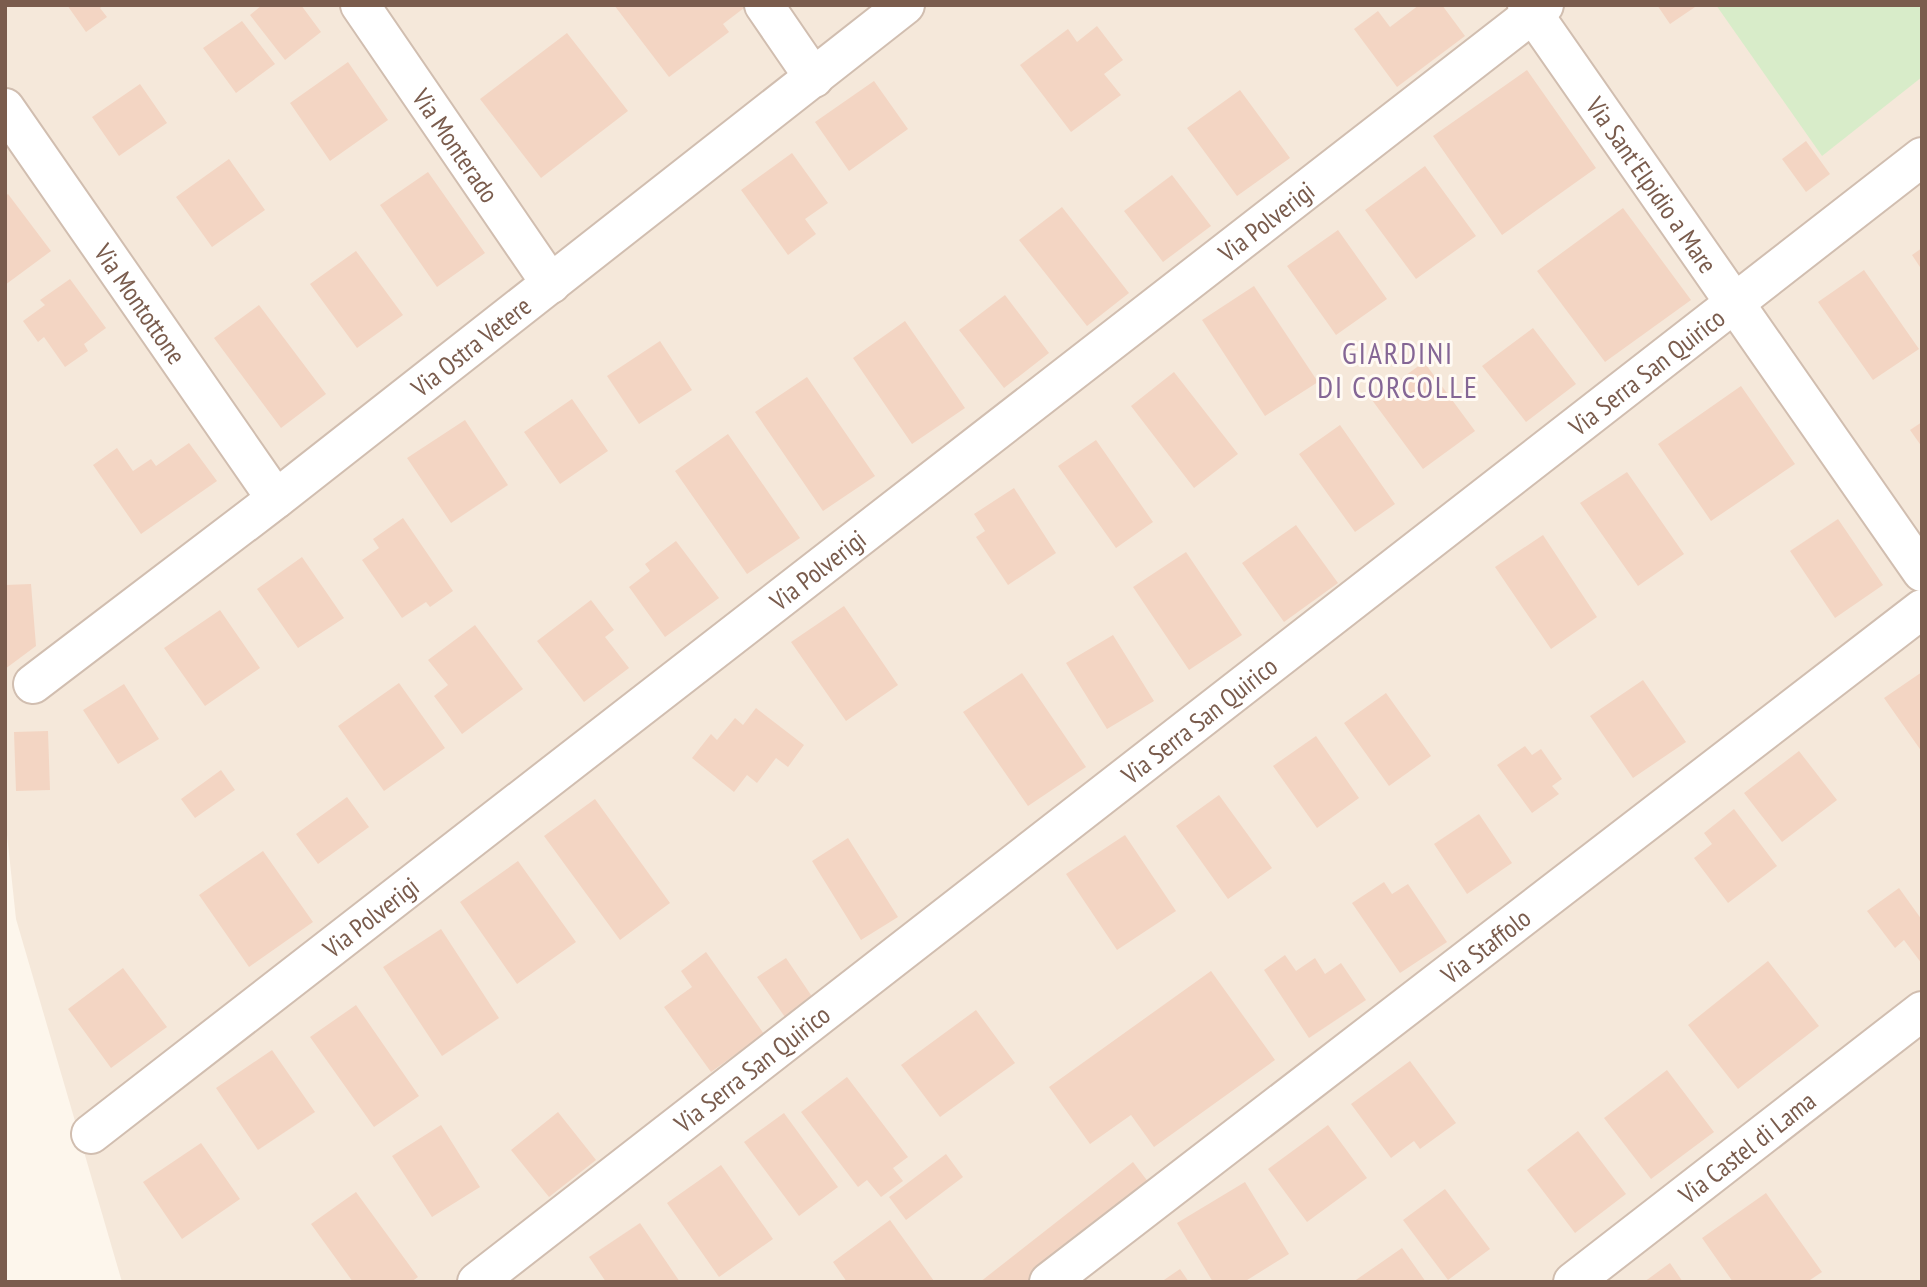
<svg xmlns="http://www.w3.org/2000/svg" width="1927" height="1287" font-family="'PT Sans Narrow',sans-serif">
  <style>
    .residential { fill: #f5e8da }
    .green { fill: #d8ecc9 }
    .building { fill: #f3d5c3 }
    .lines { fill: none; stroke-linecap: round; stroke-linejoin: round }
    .minor-casing { stroke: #d1beb0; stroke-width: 42 }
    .minor { stroke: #fff; stroke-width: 38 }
    .labels { text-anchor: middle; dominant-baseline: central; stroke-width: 6; stroke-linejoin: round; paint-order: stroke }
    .street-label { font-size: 26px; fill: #7a5c4d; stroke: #fffaf3 }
    .quarter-label { font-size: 30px; letter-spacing: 2px; fill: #846695; stroke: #fffaf3 }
  </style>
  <rect width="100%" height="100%" fill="#fdf6ec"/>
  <path class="residential" d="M5,5h1917v1277h-1800l-106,-363 -11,-103z"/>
  <path class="green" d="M1716,5h206v72l-100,79z"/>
  <path class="building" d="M67,5h37l-4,3 7,9 -21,15z
    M262,5h39l20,27 -36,28 -35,-45z
    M614,5h128l2,3 -21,16 6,8 -60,45z
    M1419,5h23l23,31 -68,51 -43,-58 24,-18 12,16z
    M1657,5h41l-28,19z
    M242,21l33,43 -39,29 -33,-45z
    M1097,26l26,34 -19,14 17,21 -50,37 -51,-67 48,-36 9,13z
    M567,33l61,78 -87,67 -61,-79z
    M348,62l40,58 -58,41 -40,-58z
    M1527,70l69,98 -94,67 -69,-99z
    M874,81l34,48 -59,42 -34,-49z
    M140,84l27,39 -48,33 -27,-39z
    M1240,90l50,68 -53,38 -50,-68z
    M1806,141l24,33 -24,18 -24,-33z
    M792,153l36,50 -23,16 11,15 -28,21 -47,-65z
    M229,159l36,51 -53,37 -36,-50z
    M1425,166l51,70 -60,43 -51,-69z
    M428,172l57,81 -48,34 -57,-82z
    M1172,175l39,51 -48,36 -39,-51z
    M8,194l43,57 -46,34v-89z
    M1062,207l67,86 -42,33 -68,-86z
    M1623,208l68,92 -86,62 -68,-91z
    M1338,230l49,69 -51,36 -49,-69z
    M1922,248v22l-10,-15z
    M356,251l47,64 -46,33 -47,-64z
    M1864,270l55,79 -46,31 -55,-78z
    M70,279l36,49 -22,16 4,7 -23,16 -21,-30 -6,5 -15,-21 22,-16 -5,-5z
    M1254,286l64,96 -53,34 -63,-96z
    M1005,295l44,58 -45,35 -45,-58z
    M259,305l67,89 -45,34 -67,-90z
    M905,321l60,87 -53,36 -59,-86z
    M1533,328l43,56 -50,38 -44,-56z
    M660,341l32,49 -53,34 -32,-48z
    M1424,362l51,69 -52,38 -51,-69z
    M1174,372l64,82 -44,34 -63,-82z
    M807,377l68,99 -52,35 -68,-99z
    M1741,386l54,78 -84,57 -53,-77z
    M572,399l36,52 -48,33 -36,-52z
    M465,420l43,65 -57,38 -44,-65z
    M1922,422v25l-12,-17z
    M1340,425l55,79 -40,28 -56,-78z
    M728,434l72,104 -53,36 -72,-103z
    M1096,440l57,82 -37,26 -58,-82z
    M189,443l28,38 -76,53 -48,-69 24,-17 16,23 18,-12 5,7z
    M1627,472l57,82 -46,32 -58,-83z
    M1014,488l42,65 -48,32 -32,-48 9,-6 -11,-17z
    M403,518l50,73 -23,16 -4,-5 -24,16 -40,-58 17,-12 -6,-9z
    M1838,519l45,66 -48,33 -45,-67z
    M1296,525l42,58 -54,39 -42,-59z
    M1543,535l54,82 -46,32 -56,-82z
    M676,541l43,57 -54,39 -36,-50 21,-16 -5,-7z
    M1186,552l56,83 -53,35 -56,-83z
    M302,557l42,61 -46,30 -41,-59z
    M31,584l5,62 -31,23v-84z
    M591,600l23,30 -9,7 24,31 -45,34 -47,-61z
    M844,606l54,79 -52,36 -55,-79z
    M220,610l40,58 -55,38 -41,-58z
    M475,625l48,64 -61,45 -28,-38 14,-11 -20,-25z
    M1113,635l41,66 -47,28 -41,-66z
    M1922,672v80l-38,-54z
    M1022,673l64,94 -58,39 -65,-94z
    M1643,680l43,62 -53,36 -43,-62z
    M399,683l46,65 -61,43 -46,-65z
    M124,684l35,55 -41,25 -35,-54z
    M1386,693l45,63 -42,30 -45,-63z
    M756,708l48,37 -16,22 -12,-9 -19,25 -10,-8 -13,17 -42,-34 19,-24 6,6 18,-22 8,7z
    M48,731l2,59 -34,1 -2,-59z
    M1316,736l43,62 -42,30 -44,-62z
    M1525,746l7,9 9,-6 21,30 -10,7 7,8 -27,19 -35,-48z
    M1799,751l38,49 -55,42 -38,-49z
    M221,770l14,20 -40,28 -14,-19z
    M1219,795l53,73 -44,31 -52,-73z
    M347,797l22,30 -51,37 -22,-30z
    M595,799l75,104 -50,37 -76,-104z
    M1734,809l43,57 -49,37 -34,-45 18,-14 -8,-11z
    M1479,814l33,49 -45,31 -33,-50z
    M1125,835l51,76 -59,39 -51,-76z
    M848,838l50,79 -37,23 -49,-79z
    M263,851l50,71 -64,45 -50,-72z
    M518,861l58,81 -59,42 -57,-82z
    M1384,882l8,12 16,-10 39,58 -47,31 -48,-70z
    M1899,888l23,32v44l-18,-24 -9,8 -28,-37z
    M441,929l58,89 -57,38 -59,-89z
    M706,952l58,82 -53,38 -47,-65 28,-20 -11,-16z
    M1285,955l11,16 19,-13 10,16 16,-11 25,37 -57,38 -45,-68z
    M786,958l29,43 -28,19 -30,-43z
    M1768,961l51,65 -81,63 -50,-64z
    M123,968l44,59 -56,41 -43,-59z
    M1211,971l64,89 -121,87 -23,-32 -41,29 -41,-57z
    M356,1005l63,91 -45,31 -64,-90z
    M976,1010l39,53 -75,54 -39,-52z
    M272,1050l43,62 -57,38 -42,-62z
    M1410,1061l46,62 -36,26 -6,-8 -23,17 -40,-54z
    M1667,1070l47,62 -63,47 -47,-61z
    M847,1077l61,80 -15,11 10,13 -22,16 -14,-17 -9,7 -57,-75z
    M558,1112l38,48 -47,37 -38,-47z
    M784,1113l54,74 -39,29 -55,-74z
    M441,1125l39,62 -48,30 -40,-61z
    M1328,1125l39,53 -60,44 -39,-53z
    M1578,1131l48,63 -51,39 -48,-63z
    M201,1143l39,56 -58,40 -39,-57z
    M946,1154l17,23 -57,43 -17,-23z
    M1133,1162l19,25 -122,95h-50z
    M721,1165l52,74 -54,38 -52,-74z
    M1245,1182l44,72 -45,28h-31l-36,-59z
    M1445,1189l45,60 -42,31 -45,-60z
    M356,1192l62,85 -7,5h-58l-42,-58z
    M1766,1193l56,79 -15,10h-74l-31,-44z
    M890,1220l44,61 -87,1 -14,-20z
    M640,1223l40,59h-74l-17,-25z
    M1402,1248l24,34h-73z
    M1670,1263l13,19h-39z
    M1180,1269l9,13h-28z"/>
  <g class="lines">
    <defs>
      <g id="minor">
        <path id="s1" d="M360,5l191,279"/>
        <path d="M764,5l50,73"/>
        <path id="s2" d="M1527,5l395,567"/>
        <path id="s3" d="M5,108l271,391"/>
        <path id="s4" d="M33,684l243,-185 629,-494"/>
        <path id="s5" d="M91,1134l1453,-1129"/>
        <path id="s6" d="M477,1282l1445,-1125"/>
        <path id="s7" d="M1049,1282l873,-673"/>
        <path id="s8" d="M1573,1282l349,-271"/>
      </g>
    </defs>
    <use href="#minor" class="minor-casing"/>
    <use href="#minor" class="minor"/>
  </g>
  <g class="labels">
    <g class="street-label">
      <text stroke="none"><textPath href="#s1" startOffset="170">Via Monterado</textPath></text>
      <text stroke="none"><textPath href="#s2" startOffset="219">Via Sant'Elpidio a Mare</textPath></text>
      <text stroke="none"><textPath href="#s5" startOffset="1488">Via Polverigi</textPath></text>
      <text stroke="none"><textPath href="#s3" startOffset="238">Via Montottone</textPath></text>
      <text stroke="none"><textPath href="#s4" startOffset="553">Via Ostra Vetere</textPath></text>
      <text stroke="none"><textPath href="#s6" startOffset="1482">Via Serra San Quirico</textPath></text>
      <text stroke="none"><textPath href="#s5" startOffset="920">Via Polverigi</textPath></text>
      <text stroke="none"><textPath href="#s6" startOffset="915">Via Serra San Quirico</textPath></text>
      <text stroke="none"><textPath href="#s5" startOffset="354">Via Polverigi</textPath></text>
      <text stroke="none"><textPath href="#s7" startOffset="551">Via Staffolo</textPath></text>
      <text stroke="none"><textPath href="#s6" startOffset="348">Via Serra San Quirico</textPath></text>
      <text stroke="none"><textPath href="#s8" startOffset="220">Via Castel di Lama</textPath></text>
    </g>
    <g class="quarter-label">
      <text x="1398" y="352">GIARDINI<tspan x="1398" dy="34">DI CORCOLLE</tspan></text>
    </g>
  </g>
  <rect width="1927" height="1287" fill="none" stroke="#7a5c4d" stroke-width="14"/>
</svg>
